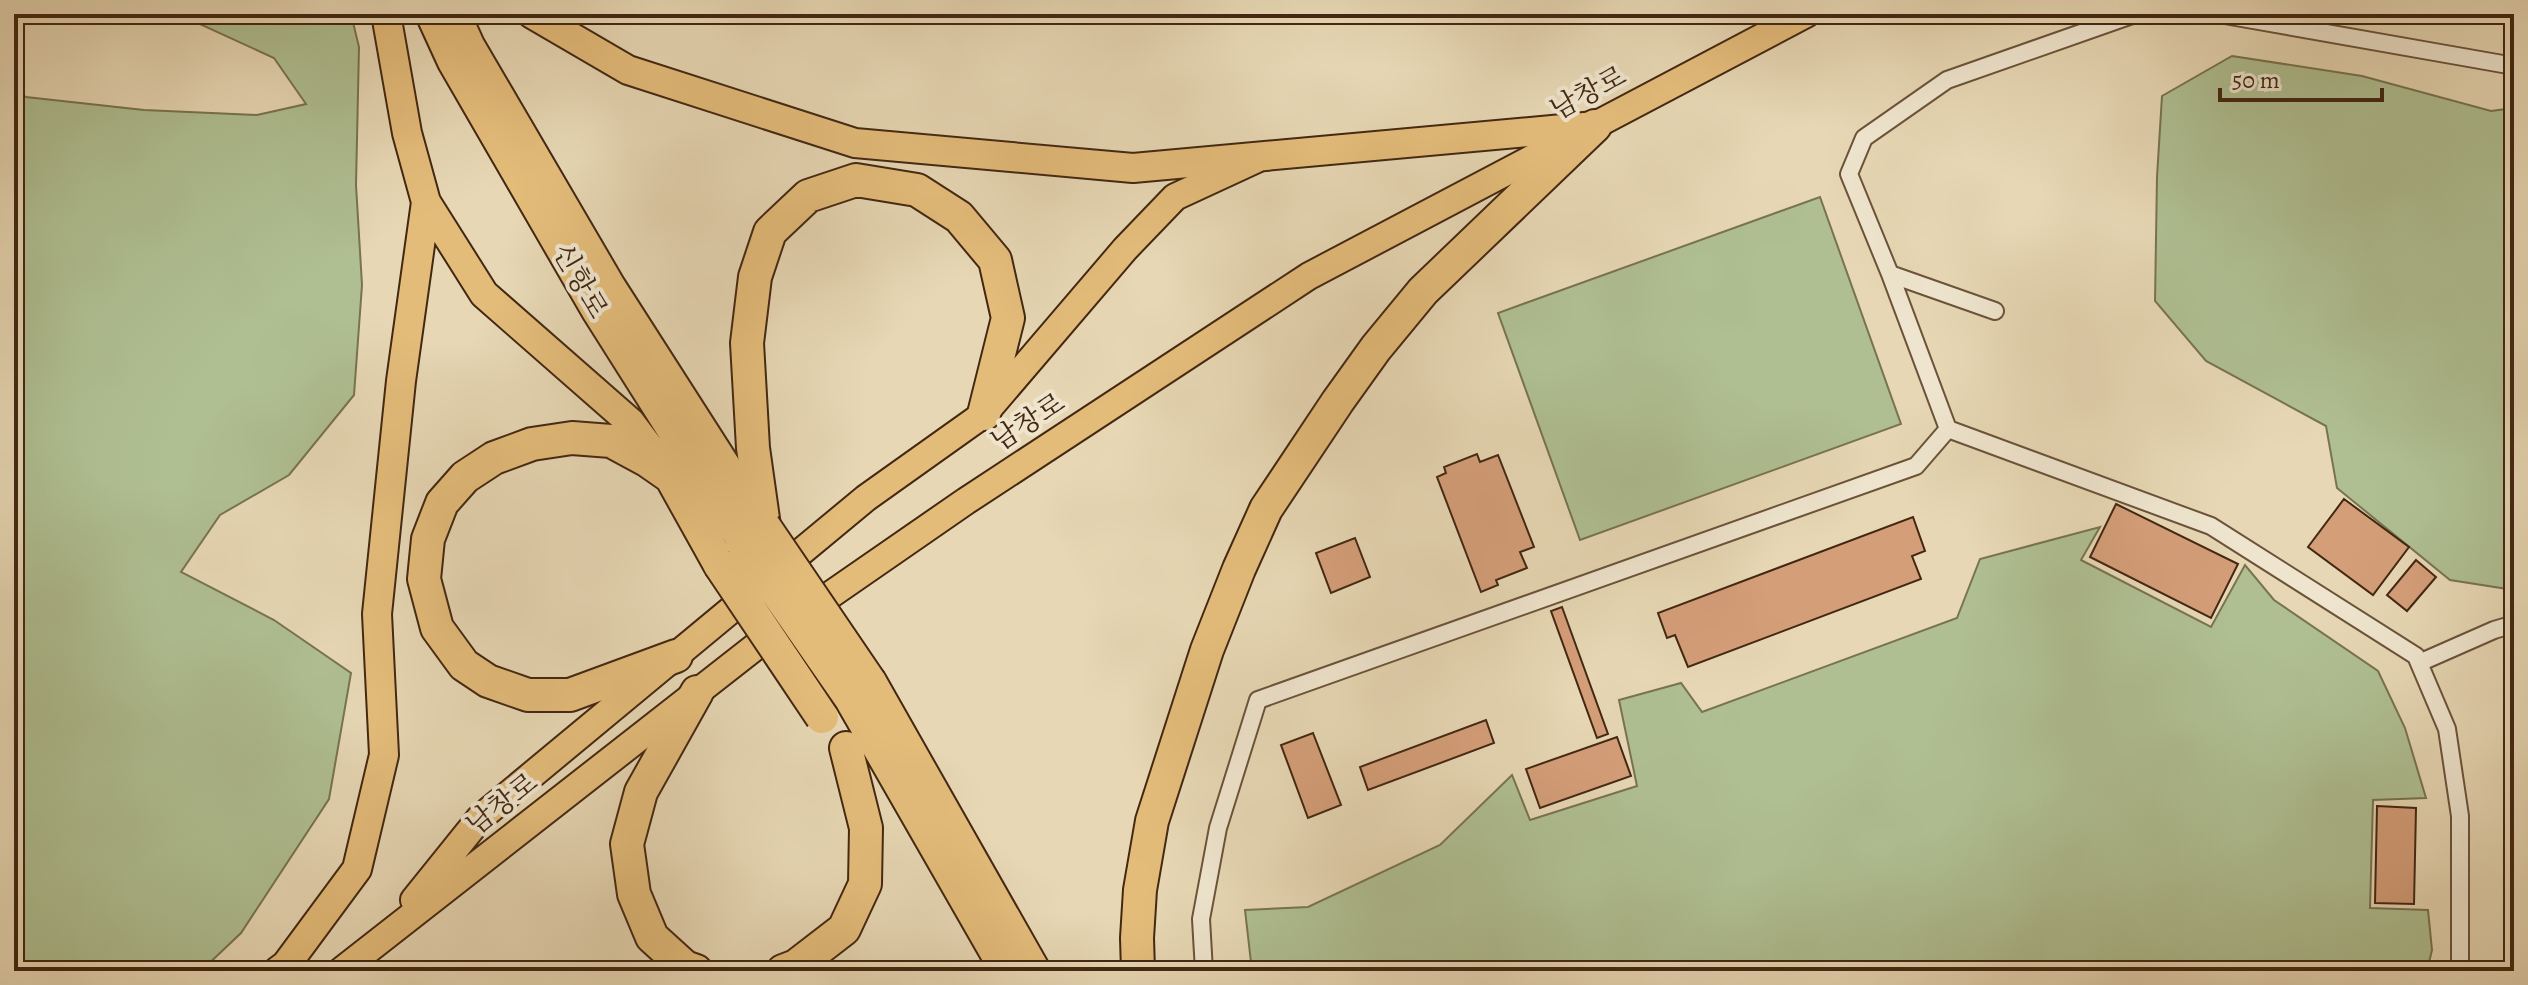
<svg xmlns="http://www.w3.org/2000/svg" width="2528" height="985" font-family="Alegreya,'Noto Serif KR',serif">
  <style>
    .green { fill: #afbf92; stroke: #787352; stroke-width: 2 }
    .building { fill: #d49e79; stroke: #422712; stroke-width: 2 }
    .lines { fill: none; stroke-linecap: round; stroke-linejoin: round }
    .minor-casing { stroke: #6b533a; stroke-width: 20 }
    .primary-casing { stroke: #422712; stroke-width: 30 }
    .trunk-casing { stroke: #422712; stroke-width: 32 }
    .motorway-casing { stroke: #422712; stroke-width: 36 }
    .minor { stroke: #efe5ce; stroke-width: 16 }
    .primary { stroke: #e4bc7a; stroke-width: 26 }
    .trunk { stroke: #e4bc7a; stroke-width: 28 }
    .motorway { stroke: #e4bc7a; stroke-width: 32 }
    .motorway-bridge-casing { stroke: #422712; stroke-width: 36; stroke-linecap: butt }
    .motorway-bridge { stroke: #e4bc7a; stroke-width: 32 }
    .labels { text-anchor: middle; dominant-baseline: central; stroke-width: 8; stroke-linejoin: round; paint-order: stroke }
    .street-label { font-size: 28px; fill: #422712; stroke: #efe5ce }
  </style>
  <rect width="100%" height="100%" fill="#e7d7b4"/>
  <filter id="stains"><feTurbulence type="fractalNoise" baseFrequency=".0025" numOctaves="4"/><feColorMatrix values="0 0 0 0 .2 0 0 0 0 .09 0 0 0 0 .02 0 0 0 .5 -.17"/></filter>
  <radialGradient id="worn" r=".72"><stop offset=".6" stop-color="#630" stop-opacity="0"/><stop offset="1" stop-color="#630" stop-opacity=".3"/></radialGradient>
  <path class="green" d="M178,14h173l8,33 -3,138 6,100 -8,110 -65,80 -69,40 -39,57 93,48 77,53 -22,126 -88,134 -40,38h-187v-880l12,6 118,13 113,5 49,-11 -32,-46z
    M2232,56l130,20 129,35 23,-3v482l-64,-10 -113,-92 -11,-62 -120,-65 -51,-60 2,-124 5,-81z
    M1820,197l81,227 -321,116 -82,-227z
    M2100,527l-19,33 130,67 34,-62 29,35 104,71 27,57 21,70 -53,2 -3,108 58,2 4,40 -5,21h-1175l-7,-61 63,-3 132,-62 72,-70 18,45 107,-34 -18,-86 62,-17 21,29 255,-94 23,-59z"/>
  <path class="building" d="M1477,454l3,8 18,-7 36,92 -14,5 7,16 -31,12 2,5 -17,7 -44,-115 9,-4 -2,-6z
    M2344,499l65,48 -36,48 -65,-48z
    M2116,504l122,60 -27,54 -121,-61z
    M1913,517l12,34 -13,5 9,23 -233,88 -13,-32 -8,3 -9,-25z
    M1355,538l15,39 -39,16 -15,-40z
    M2416,560l20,17 -29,34 -20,-16z
    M1562,607l46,127 -11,4 -46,-127z
    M1486,720l8,23 -126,47 -8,-23z
    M1313,733l28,72 -33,13 -27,-73z
    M1617,737l14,39 -91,32 -14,-39z
    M2377,806l39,2 -2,96 -39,-1z"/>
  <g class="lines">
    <defs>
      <path id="minor" d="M2135,14l-188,66 -83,58 -15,36 41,100 58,155 263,97 205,130 31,73 13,87v152
        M2219,14l295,52
        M1890,274l105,37
        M2419,663l75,-33 20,-6
        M1204,971l-3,-52 17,-91 40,-128 658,-234 32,-37"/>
      <path id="primary" d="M414,900l66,-82 386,-320 118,-84 141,-165 50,-52 80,-37
        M341,971l414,-324 211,-146 343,-225 497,-262"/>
      <path id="trunk" d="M386,14l21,119 19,69 58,92 146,128 36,48
        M430,14l22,48 144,249 146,231
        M456,14l14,31 141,241 153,239
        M532,14l96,56 227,73 278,25 462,-42
        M278,971l8,-6 71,-96 27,-114 -7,-141 24,-233 25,-179"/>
      <path id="motorway" d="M764,526l-11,-78 -6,-105 8,-66 15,-45 38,-36 48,-16 61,10 42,27 36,43 13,58 -24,96
        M676,656l-106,39h-42l-40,-14 -24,-16 -27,-37 -13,-49 4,-40 14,-36 23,-26 29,-19 38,-14 40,-6 39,3 37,20 23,16 49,88
        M870,682l164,289
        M851,699l156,272
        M696,971l-11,-4 -33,-30 -18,-43 -7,-50 14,-52 56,-100
        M783,971l13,-5 48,-37 21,-45 1,-56 -20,-80
        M1138,971l-1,-33 3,-48 12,-69 55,-171 32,-81 27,-60 72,-108 38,-53 47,-57 172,-165"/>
    </defs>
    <use href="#minor" class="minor-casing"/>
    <use href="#primary" class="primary-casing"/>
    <use href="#trunk" class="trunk-casing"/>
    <use href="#motorway" class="motorway-casing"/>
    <use href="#minor" class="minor"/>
    <use href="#primary" class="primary"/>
    <use href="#trunk" class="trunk"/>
    <use href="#motorway" class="motorway"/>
    <defs>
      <path id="motorway-bridge" d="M764,526l106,156
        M742,542l109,157
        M720,565l102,152"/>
    </defs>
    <use href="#motorway-bridge" class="motorway-bridge-casing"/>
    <use href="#motorway-bridge" class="motorway-bridge"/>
  </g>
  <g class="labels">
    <g class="street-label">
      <text transform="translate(1588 93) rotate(-28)">남창로</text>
      <text transform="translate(580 281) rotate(60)">신항로</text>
      <text transform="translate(1028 422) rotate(-33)">남창로</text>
      <text transform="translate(502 804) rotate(-38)">남창로</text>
    </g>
  </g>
  <rect width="2528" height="985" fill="none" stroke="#e7d7b4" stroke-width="48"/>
  <rect x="16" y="16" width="2496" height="953" fill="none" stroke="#422712" stroke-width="4"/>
  <rect x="24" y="24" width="2480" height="937" fill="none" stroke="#422712" stroke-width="2"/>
  <path d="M2220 88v12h162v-12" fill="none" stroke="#422712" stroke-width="4"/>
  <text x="2232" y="88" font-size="24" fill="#422712" stroke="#efe5ce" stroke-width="6" paint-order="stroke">50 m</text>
  <rect width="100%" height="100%" filter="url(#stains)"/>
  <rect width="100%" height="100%" fill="url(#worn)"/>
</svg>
